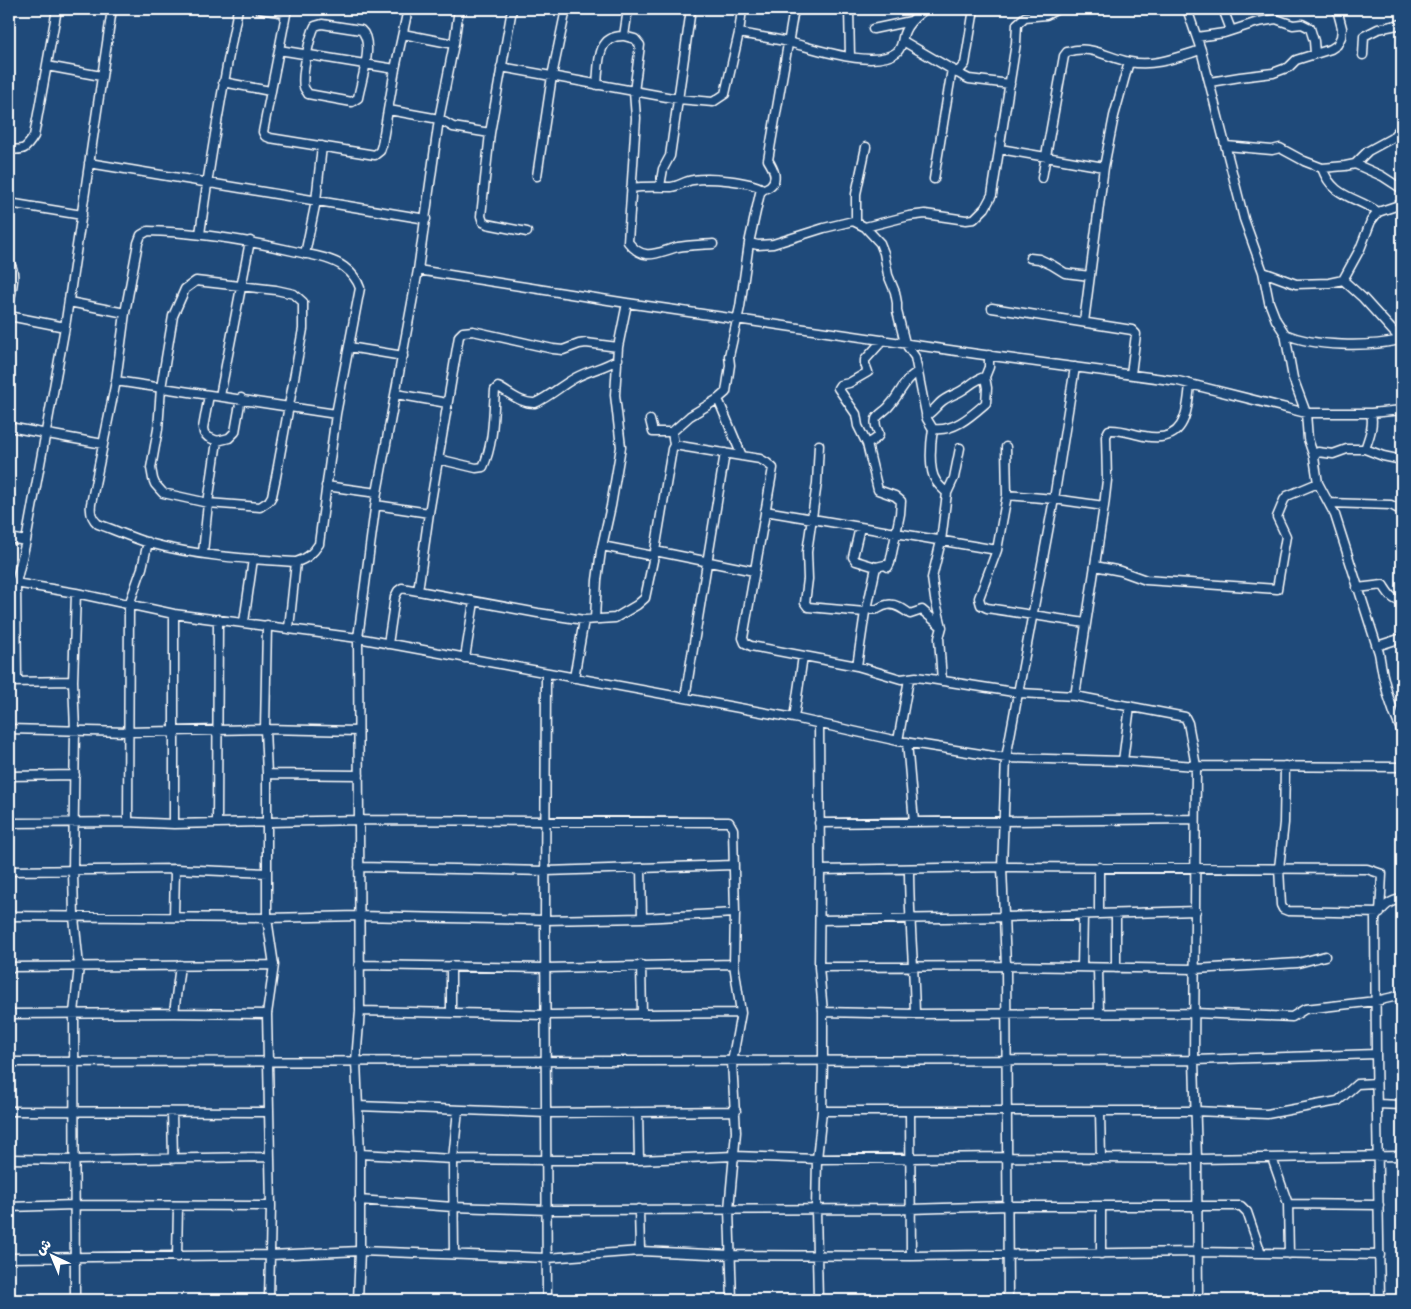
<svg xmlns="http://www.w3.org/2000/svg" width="1411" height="1309" font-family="Delius,'Playpen Sans Arabic',sans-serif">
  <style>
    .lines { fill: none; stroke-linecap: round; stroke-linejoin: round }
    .minor-casing { stroke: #fff; stroke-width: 11 }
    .minor { stroke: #1f4a7a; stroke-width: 8 }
  </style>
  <rect width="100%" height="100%" fill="#1f4a7a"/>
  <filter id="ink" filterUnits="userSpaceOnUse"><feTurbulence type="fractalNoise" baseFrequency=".02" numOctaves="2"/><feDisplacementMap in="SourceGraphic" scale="10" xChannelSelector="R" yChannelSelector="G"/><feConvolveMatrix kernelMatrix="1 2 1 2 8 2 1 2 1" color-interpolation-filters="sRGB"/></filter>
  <g filter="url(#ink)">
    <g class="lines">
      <defs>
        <path id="minor" d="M259,9l27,4
          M287,9l-24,123 2,4 5,2 105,17 5,-4 2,-6 13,-76 13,-60
          M512,9l-22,124 -9,83 2,6 4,2 40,8
          M628,9l-4,27 11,3 5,6 -6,47 2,26 -8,124c16,21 30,10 50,5 11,-2 23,-2 35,-3
          M849,9l1,48
          M1187,9l14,41 43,169 19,53 6,30 7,18 9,14 8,44 13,35 2,26 6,18 4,26 17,32 44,138c4,28 11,54 23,79
          M1223,9l8,21
          M322,24l39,6c14,12 0,51 -3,68l-6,4 -44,-8c-1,-3 -4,-5 -4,-7 -3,-11 6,-52 11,-61z
          M873,29l38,-8
          M739,33c16,3 33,5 49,9 26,6 86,28 109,10 7,-7 4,-13 8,-21 4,-10 12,-15 20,-22
          M403,34l51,10
          M1197,37l27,-4 34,-11 18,-3 17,6 9,-1 8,4 4,13 1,13
          M903,41l60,35 6,3 41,5
          M279,50l116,19
          M1363,55l1,-19 14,-7 24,-5
          M47,66l54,10
          M501,67l177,32 35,3 12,-8 14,-61 3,-24
          M957,73l8,-9 9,-55
          M223,82l47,9
          M1210,82l30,-5 33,-4 16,-6 7,-7 35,-11 6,-4 4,-8 1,-9 -5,-19
          M597,85c2,-21 -1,-50 27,-49
          M389,110l50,9 14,8 37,6
          M1226,146l46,4 8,-2 24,13 18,7c11,30 33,28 56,44
          M9,149c15,2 17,0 25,-13l23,-127
          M1000,149l104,18
          M89,163l337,56
          M1355,164l27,12 20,13
          M1322,168l23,-2 10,-2 13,-13 24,-13 10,-12
          M537,176l15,-100 14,-67
          M1042,178l22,-122 3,-4c25,-8 40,6 63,10 24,5 48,-5 71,-12
          M934,179l18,-110
          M660,186l3,-17 7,-13 21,-147
          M631,188c14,-2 27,-1 40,-1 8,-1 14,-6 22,-7 16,-3 56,1 70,9
          M9,203l73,12
          M856,222v-28l10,-47
          M865,227l15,16 4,10 4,22 7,17 2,11v8l8,32 10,14 12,62 6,10c21,3 38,-13 53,-26l1,-15 -2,-11 4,-10v-12
          M148,231c49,1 97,9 145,20 17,4 37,6 51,16 8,6 13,12 16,21l-24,126 -17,130c-6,9 -12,15 -23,18 -49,-3 -100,-6 -147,-19 -17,-5 -34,-13 -51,-19 -7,-6 -8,-12 -7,-20l25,-123 9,-68 13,-70 3,-8z
          M200,234c10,-75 23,-150 38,-225
          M749,243l9,2 15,-1 51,-16 29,-7 12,6 44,-11 16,-2 41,6 8,-1 11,-11 7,-13 24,-152 1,-19 8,-7 21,-2 12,-6
          M305,254l11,-53 6,-55
          M1030,258l9,1 13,6 13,8 25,3
          M9,263c9,9 1,31 0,43
          M418,270l209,33 350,51 201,27 128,32h65l31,-3
          M1263,272l33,12 33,-1 14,-3
          M1343,280l17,-31 11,-28 7,-9 24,-8
          M1343,280l20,18 39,43
          M196,281l80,9 18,4 9,8v27l-27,148 -4,19 -3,5 -9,6 -52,-4 -45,-10 -8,-9 -2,-5 -2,-11 7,-39 3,-41 12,-72 12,-27z
          M69,302l56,11
          M992,308l140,22 4,4 -5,40
          M9,316l56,11
          M1084,322l20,-155 10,-51 15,-54
          M1285,334c29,13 84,13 115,6
          M349,347l54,9
          M116,381l220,33
          M396,394l51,9
          M209,395l-6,33 1,5 4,4 9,4 12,-3 6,-6 6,-34
          M220,396l30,-155
          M718,399l24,57
          M926,416c6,-4 9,-8 14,-13 6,-6 14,-8 21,-12 9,-5 14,-12 24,-14
          M9,427l94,17
          M933,429c-2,12 -5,41 3,52 3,5 7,8 11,12
          M672,432l18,-16 28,-17 8,-7 4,-27 -1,-9 11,-49 9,-64 11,-50c3,-5 6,-4 10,-7 9,-7 3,-18 -2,-26l26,-151
          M867,444c23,-12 5,-11 9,-25 2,-5 11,-9 14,-14 10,-11 14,-25 27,-33
          M674,445l86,14 7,4 6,5 -30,170 2,5 6,3 106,20 44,13 15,-2 15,2 89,14 55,3 110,21 3,6 8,43 -2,294 3,99 1,141
          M819,445l-2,38 -10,69 1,27 -3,24 3,4 57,5
          M1006,447l1,48
          M1365,449c4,-12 9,-23 6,-36
          M1314,457l4,-5 15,2 14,-5h18l18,7 19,4
          M438,459l38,9 7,-1c11,-24 10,-51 12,-77l3,-3c12,6 23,17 37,16 14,-6 27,-18 40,-25 14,-8 30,-10 43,-19
          M326,486l51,7
          M1329,503l62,2 11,6
          M376,505l53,8
          M765,511l232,39
          M9,538l17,3
          M602,546l51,10
          M655,551l99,20
          M203,553l5,-50 9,-62
          M1095,566l26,5 25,9 131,9 9,-53 -9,-19 7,-17 3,-4 31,-13
          M876,567l9,-2 3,2 2,-4 10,-49 1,-13 -6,-5 -17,-6 -11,-46 -9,-18 -2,-12 -18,-26 2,-3 9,-2 19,-11 -3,-8v-4l18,-20
          M9,582l67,11 98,21 184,24 436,80 104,23 108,17 117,3 73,5 206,1
          M1357,588l26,-3c6,9 8,14 19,17
          M418,591l11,-78 30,-177 4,-4 10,-1 80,18 10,1 16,-6 7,-1 32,4
          M867,609c14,2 10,-2 20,-4 8,-2 16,4 23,9l12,-4 20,17
          M174,614v210
          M595,619l2,-39 4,-29 10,-45 10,-59 -6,-52 3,-48 9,-44
          M244,622l9,-63
          M1085,623l-98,-15 -6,-3 -2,-7 18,-48 10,-55 47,4 50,7
          M267,625l-2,104 2,45v144l7,47 -7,49 4,192 -2,94
          M289,628l7,-66
          M388,644l7,-47 3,-6 4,-3 136,25 46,7 31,-2 22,-13 8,-7 10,-47 17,-102 2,-4 -2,-13h-19l-3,-12
          M1377,646l25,-8
          M465,658l9,-56
          M857,666l8,-54 2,-3 9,-42 -20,-6 -3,-4 7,-30
          M546,673l-1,247 2,380
          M574,678l10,-58
          M942,681l-3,-43 3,-11 -7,-28 -3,-21 9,-37 6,-48 7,-15 6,-30
          M9,682l64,-1
          M17,682l-1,-99 10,-42 39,-214 47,-318
          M1075,696l29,-190 3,-26 -1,-44 3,-6c13,-1 23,4 35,6 40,8 43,-20 46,-52
          M685,698l40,-245
          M794,718l9,-62
          M9,729l119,3 137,-3 93,2
          M898,741l11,-62
          M907,742l7,80
          M1123,761l7,-55
          M1285,766l-1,57 -5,45 2,37 2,4 5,2 92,2
          M267,774l92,1
          M9,776l66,-1
          M128,822l1,-217 13,-37 6,-26
          M9,823l119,-1 46,2 185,-4 370,2 4,7 2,84 -1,51 7,49 -9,49 4,70 -7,77 3,91
          M217,823l1,-204
          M819,823l376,-4
          M359,867l187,4 188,-6
          M641,868l1,50
          M909,869c0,49 5,97 6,145
          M820,870l182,-3 365,2 15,5 -2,39
          M9,871l166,-2 92,4
          M1099,914v-47
          M1116,914v54
          M9,916l258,2 92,-2 186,4 97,-2 93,-5
          M174,917l1,-48
          M820,920l185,-3 191,-6
          M359,965l187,3 188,-4
          M641,965l1,49
          M451,966v47
          M9,967l265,-2
          M819,967l187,-1 189,3 103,-6 27,-7
          M1082,967l1,-52
          M1098,968l1,45
          M360,1011l186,4 195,-2
          M823,1012l92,2 280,-1 97,4 13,-8 71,-8 26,-6
          M174,1013l6,-48
          M9,1014l165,-1 93,1
          M9,1062l1185,-2 182,-6
          M1377,1104l25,1
          M358,1106l188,7 190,-2
          M9,1111l260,1
          M822,1111h373l72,3 71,-13 19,-17 19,-1
          M910,1111l1,145
          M172,1112l1,47
          M1100,1112l1,46
          M638,1113l1,47
          M360,1154l93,5 93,1h93l95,-4 83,3 191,-2 189,2 205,-3
          M1272,1158l16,46 1,50
          M9,1159l66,1 195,-3
          M359,1200l94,7 94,3 363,-1 98,-3h233l6,6 14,41
          M1288,1204l91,1
          M9,1207l66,-2 196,1
          M639,1209l1,42
          M454,1254l-1,-95 5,-49
          M1101,1254v-48
          M177,1257l1,-51
          M9,1258l261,-3 90,-4 187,7 93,-7 91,4 180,1 285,-4 184,3
          M75,1300l-1,-287 5,-47 -5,-49 -1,-46 2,-141 -2,-49 3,-88
          M358,1300l2,-49v-97l-4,-93 4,-50 -2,-373 19,-145 41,-223 21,-151 15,-75 5,-35
          M818,1300l-2,-91 1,-50 5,-48 1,-51v-48l-4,-45 1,-97 -1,-147
          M1008,1300l-2,-334 -4,-99 4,-109 48,-259 21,-132
          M1380,1300l-4,-246 -1,-136c8,-10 14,-18 27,-19"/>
      </defs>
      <use href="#minor" class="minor-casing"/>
      <use href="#minor" class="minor"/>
    </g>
  </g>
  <rect width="1411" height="1309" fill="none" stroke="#1f4a7a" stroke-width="30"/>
  <rect x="15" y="15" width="1381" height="1279" fill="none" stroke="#fff" stroke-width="2" filter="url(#ink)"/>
  <g transform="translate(52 1256) rotate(316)" stroke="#1f4a7a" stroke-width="4" paint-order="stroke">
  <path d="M0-4L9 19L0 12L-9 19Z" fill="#ffffff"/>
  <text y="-8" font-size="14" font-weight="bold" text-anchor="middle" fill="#ffffff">ش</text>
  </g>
</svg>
